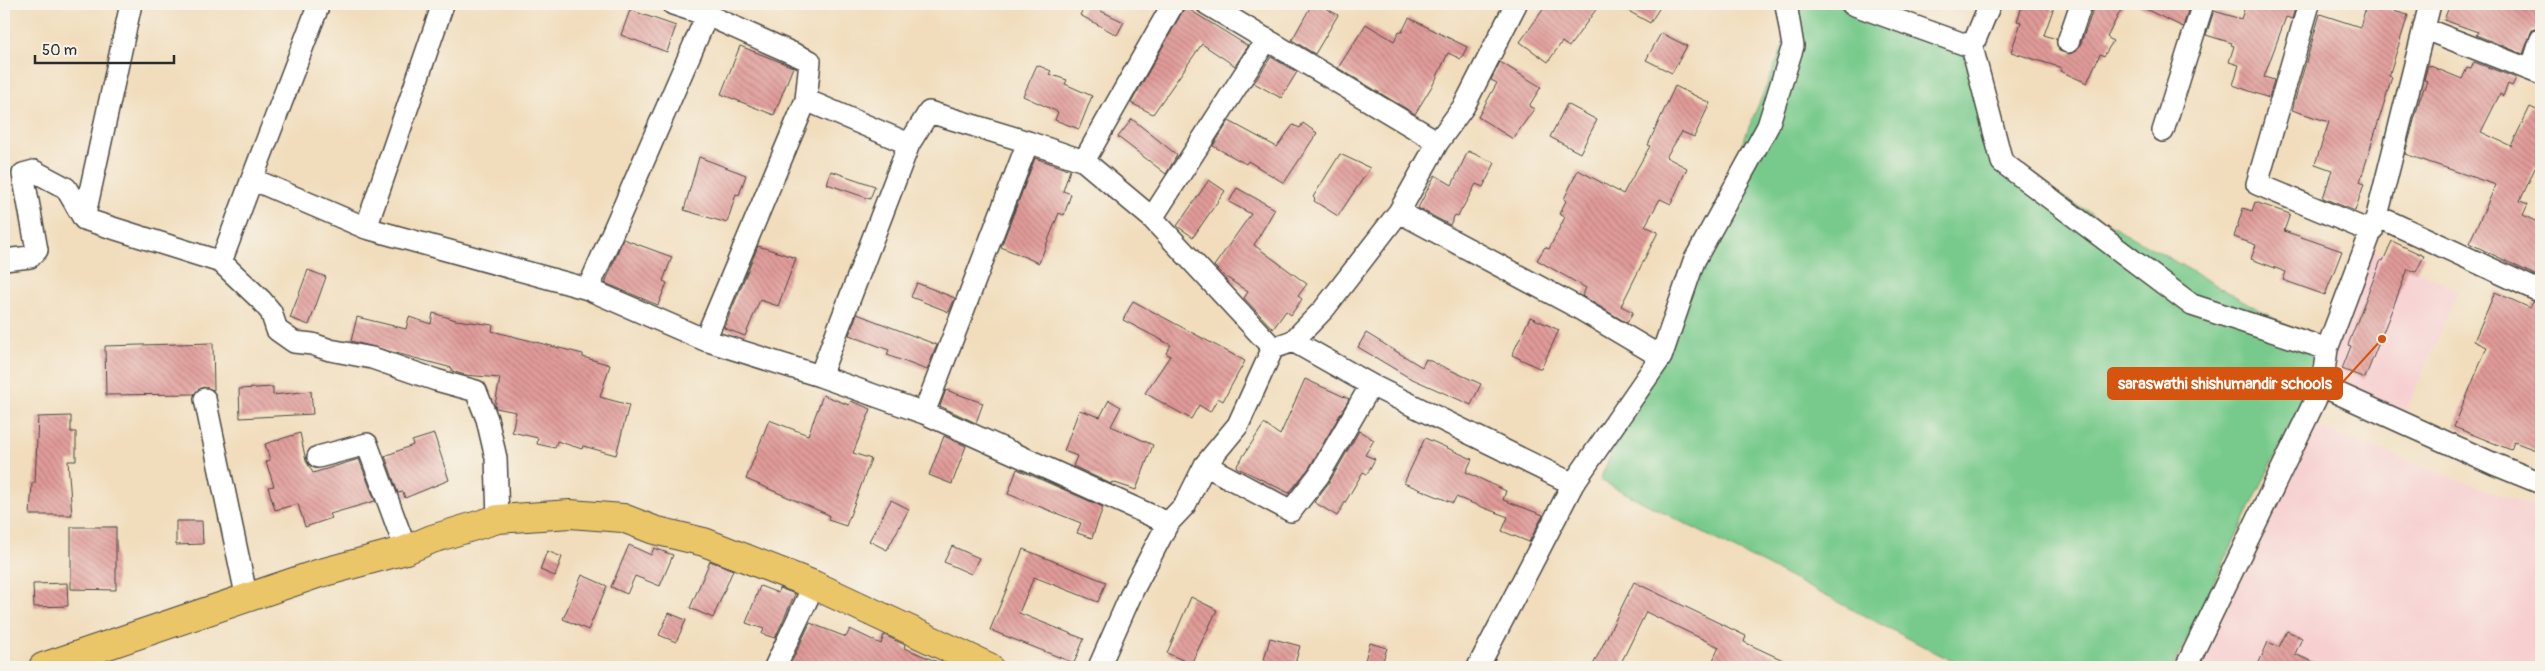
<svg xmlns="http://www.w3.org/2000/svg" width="2545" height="671" font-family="Pangolin,sans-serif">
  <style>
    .built { fill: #f7cfd1 }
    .pitch { fill: #78ca8c; stroke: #527a5c }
    .building { fill: url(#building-back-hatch) }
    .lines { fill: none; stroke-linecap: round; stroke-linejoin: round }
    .minor-casing { stroke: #494641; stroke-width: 24 }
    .major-casing { stroke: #494641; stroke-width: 30 }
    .minor { stroke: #fff; stroke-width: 21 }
    .major { stroke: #ebc669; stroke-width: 28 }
    .leader { fill: none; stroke: #d5540f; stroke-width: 2 }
    .callout-dot { fill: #d5540f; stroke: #f7f3e8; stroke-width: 2 }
    .callout { fill: #d5540f; stroke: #d5540f; stroke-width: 2 }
    .callout-label { font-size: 16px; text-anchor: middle; font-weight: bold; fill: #fff }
  </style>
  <defs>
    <pattern id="building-back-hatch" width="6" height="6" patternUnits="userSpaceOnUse" patternTransform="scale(1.25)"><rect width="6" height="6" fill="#e19b99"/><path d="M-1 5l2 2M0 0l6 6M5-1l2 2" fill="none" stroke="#b77f7d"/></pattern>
  </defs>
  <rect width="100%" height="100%" fill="#f7f3e8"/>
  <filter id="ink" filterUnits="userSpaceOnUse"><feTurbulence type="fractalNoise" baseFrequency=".02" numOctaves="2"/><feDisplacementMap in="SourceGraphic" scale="10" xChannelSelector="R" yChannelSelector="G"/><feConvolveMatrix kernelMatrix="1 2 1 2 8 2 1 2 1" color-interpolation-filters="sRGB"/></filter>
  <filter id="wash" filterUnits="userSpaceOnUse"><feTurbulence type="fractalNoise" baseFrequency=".0096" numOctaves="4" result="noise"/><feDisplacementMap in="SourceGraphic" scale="20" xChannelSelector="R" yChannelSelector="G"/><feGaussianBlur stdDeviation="1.12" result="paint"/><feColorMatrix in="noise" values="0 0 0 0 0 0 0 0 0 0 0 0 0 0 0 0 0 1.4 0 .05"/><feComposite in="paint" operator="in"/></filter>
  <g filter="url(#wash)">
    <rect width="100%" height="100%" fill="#f1ddbc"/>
    <path class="built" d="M2365,246l93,44 -57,133 -94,-35z
      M2296,419l245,91v157h-356z"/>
    <path class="pitch" d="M1801,4h51l120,43 30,115 325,187 -154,318h-209l-364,-187z"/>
    <g id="blocks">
      <path class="building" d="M1086,4l38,18 -7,13 -37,-20z
        M1312,4h6l20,11 -23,39 -23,-14z
        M1547,4h53l-31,43 -7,-5 -14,20 -28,-20z
        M1616,4h46l-12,19z
        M2023,4h32l-11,31 12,4 3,12 11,3 10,-8 15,-42h29l-17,33 6,4 -9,15 -4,-2 -13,29 -27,-12 2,-3 -51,-16 10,-30 -4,-1z
        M2135,4h55l-7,23z
        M2246,4h50l-4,15 -6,-2 -22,60 10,3 -5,18 -36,-13 6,-20 -10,-3 5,-16 -3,-1 1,-2 -26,-8 8,-24 27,8z
        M2367,4l41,11 -19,61 3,1 -32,105 4,2 -9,27 -32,-13 9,-28 -17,-6 14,-42 -37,-12 28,-96 40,13z
        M2450,4h91v23l-9,3 -9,24 -47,-19 2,-3 -34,-12z
        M1185,7l63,39 -13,20 -33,-22 -49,70 -22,-11z
        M630,10l46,16 -9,26 -46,-17z
        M1409,18l58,29 -6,12 -13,-6 -13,28 -20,33 -77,-46 28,-44 28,17 5,-10 3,1z
        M1661,33l26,13 -15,27 -26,-13z
        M740,46l53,21 -19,48 -53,-21z
        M1271,57l26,15 -16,26 -27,-15z
        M1500,62l41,25 -12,19 5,3 -21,30 -35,-22 19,-34 -6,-3z
        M2474,62l42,16 -4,8 -4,-2 -5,12 -3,-2 -19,38 30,14 19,-39 11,5v43l-21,46 8,3 -5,11 18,9v54l-72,-35 27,-58 -91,-31 15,-56 7,-17 -3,-1 4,-15 34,14 5,-11 4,1z
        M1037,65l14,6 -2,3 18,6 -2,4 27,12 -13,33 -24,-9 3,-8 -35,-16z
        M1675,86l35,17 -16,34 -12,-5 -16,25 21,11 -16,36 -11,-5 -15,27 13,6 -37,74 12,6 -6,11 -45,-27 4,-8 -49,-28 8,-13 4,2 16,-32 -6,-3 7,-13 -2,-2 14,-29 45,24 27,-48 -2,-1z
        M1567,104l30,16 -17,33 -30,-16z
        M1132,119l45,36 -11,19 -48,-37z
        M1229,121l48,26 16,-22 7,3 3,-5 14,10 -33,50 -36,-22 -2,3 -33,-18z
        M1468,151l27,12 -12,24 -7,-3 -18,32 -3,-1 -5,10 -32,-17 17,-33 17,10z
        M1340,154l30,14 -32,48 -24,-15 1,-2 -2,-2z
        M699,157l47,18 -7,20 -3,-1 -9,29 -43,-13z
        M1035,158l35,12 -7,21 8,3 -7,21 -5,-2 -20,50 -38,-16z
        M831,171l44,15 -5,13 -43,-15z
        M1209,180l16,11 -32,46 -16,-11z
        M1237,188l38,21 -21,36 53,39 -9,12 4,3 -11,16 -5,-4 -13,18 -29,-31 4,-6 -25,-17 -9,-9 37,-52 -22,-12z
        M2255,202l35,12 -6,17 58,20 -17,44 -42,-15 3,-8 -35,-13 5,-14 -22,-8 9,-29 9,3z
        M623,239l49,18 -9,24 4,2 -9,22 -53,-22z
        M2392,241l32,15 -8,16 -8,-3 -43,109 -23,-9 9,-23 -3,-1 33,-85 2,1z
        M758,246l38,12 -18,48 -18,-6 -15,36 -21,-8z
        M308,270l18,7 -17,48 -19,-7z
        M917,283l38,15 -6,14 -38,-15z
        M2495,292l35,16 3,-6 8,2v148l-27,-10 -3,8 -57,-23 33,-80 -13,-6z
        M1133,301l112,60 -22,40 -5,-3 -8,14 -11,-7 -8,14 -46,-26 25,-37 -4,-3 5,-8 -48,-25z
        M433,313l23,7 37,5 -1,6 91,23v3l27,8 -10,32 29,8 -13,50 -33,-9 -1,3 -25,-8 -2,7 -18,-4 1,-6 -26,-6 4,-20 -20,-4 -1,-3 5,-27 -35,-3 -13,-4v-3l-101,-27 6,-24 49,12 3,-12 22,7z
        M857,314l80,31 -10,25 -40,-15 2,-5 -40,-15z
        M1530,317l29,13 -18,39 -29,-14z
        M1366,333l56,34 4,-8 55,25 -10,21 -63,-28 -50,-30z
        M213,343l1,47 -11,-3 -9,7 -88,1 -1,-49z
        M1305,379l44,20 -40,69 -20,25 -53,-26 28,-43 16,11z
        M273,387v8l38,-4 2,23 -73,4 -1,-29z
        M946,390l37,13 -7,20 -36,-17z
        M823,395l26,10 2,-4 20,8 -18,44 18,6 -25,67 -18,-6 1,-5 -83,-36 23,-59 39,15z
        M1109,400l12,7 -10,19 42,19 -17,45 -24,-8 -1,2 -38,-18 4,-10 -13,-5 15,-41 21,7z
        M71,416v16h5v29h-8l4,54h-42l2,-32h3l3,-66z
        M1359,431l15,9 -9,15 10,4 -8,15 -4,-2 -26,44 -23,-14 16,-21z
        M300,433l6,28 7,12 46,-14 16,42 -45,13 2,4 -27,9 -7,-23 -23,6 -7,-23 6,-1 -8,-24 4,-2 -5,-16z
        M434,434l15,46 -44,18 -2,-6 -5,1 -13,-37 28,-11 -1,-4z
        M944,436l22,10 -14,38 -23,-9z
        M1425,438l47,21 -6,13 40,19 -3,9 40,15 -14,27 -27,-11 6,-14 -52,-20 -3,6 -49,-20z
        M1017,469l86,38 -11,31 -15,-5 4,-10 -73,-29z
        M891,500l18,9 -22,41 -18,-9z
        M176,521h26l1,23 -27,1z
        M71,527h45v63l-45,-1z
        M629,545l22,10 3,-7 19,7 -13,31 -25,-10 -8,18 -16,-7z
        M952,546l27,12 -8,16 -27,-12z
        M1023,549l83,33 -8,20 -64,-25 -15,36 65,26 -10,24 -84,-33z
        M547,551l15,6 -7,19 -15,-6z
        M710,561l23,9 -20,48 -23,-10z
        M582,575l25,11 -19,44 -25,-11z
        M1634,582l112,54 -2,6 54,25h-88l9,-20 -73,-35 -27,55h-27z
        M67,583l1,23 -34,1 -1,-23z
        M760,586l18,7 1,-5 16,6 -20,44 -13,-4 2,-5 -18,-6z
        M1191,597l26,13 -26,54 -24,-11z
        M669,613l17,7 -10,22 -17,-7z
        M810,623l36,14 4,-8 31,15 3,-9 21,10 -1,3 46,19h-161z
        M2287,631l15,7 -7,16 29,13h-67l11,-25 11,5z
        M1270,638l30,8 -6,21h-32z
        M1370,643l17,5 -6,19h-18z"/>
    </g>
  </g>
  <g filter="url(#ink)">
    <use href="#blocks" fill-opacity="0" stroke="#494641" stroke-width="1"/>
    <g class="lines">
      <defs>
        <path id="minor" d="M1207,4l231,138
          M1852,4l120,43
          M1990,4l-18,43 30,115 190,143 135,44
          M2309,4l-52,180 115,48
          M2425,29l116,45
          M2068,42l13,-38
          M2531,70l10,-31
          M2163,131l40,-127
          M1028,142l56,19 68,57 121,130
          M1084,161l89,-157
          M252,179l67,-175
          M1399,212l176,94 86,51
          M2377,216l53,-212
          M1152,218l115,-179
          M84,219l47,-215
          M366,228l77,-224
          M4,260l26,-3 7,-7 -14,-76 11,-3 32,17 18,31 137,43 40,38 10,12 6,18 17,12 18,2 18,6 42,8 64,22 40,11 11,28 9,39 2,61
          M221,262l31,-83 114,49 222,61 117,51 101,-240 4,-39 -103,-46 -34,-11
          M588,289l119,-274
          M705,340l115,36 89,-232 -103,-44
          M1293,341l78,44 202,99 -95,183
          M820,376l104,37 104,-271 -99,-30 -20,32
          M2322,386l5,-37 50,-133 164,76
          M205,399l42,200
          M924,413l244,110
          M318,457l49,-13 39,106
          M1205,465l86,46 28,-36 52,-90
          M1573,484l88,-127 33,-96 74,-135 25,-80 -7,-42
          M775,667l39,-82
          M1099,667l34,-77 35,-67 17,-18 20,-40 33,-40 35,-77 20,-7 31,-32 75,-97 39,-70 26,-36 52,-102
          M2186,667l136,-281 172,78 47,19"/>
        <path id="major" d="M43,667l274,-93 89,-24 26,-11 66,-20 72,-5 53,4 31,12 50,12 110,43 175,82"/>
      </defs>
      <use href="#minor" class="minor-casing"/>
      <use href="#major" class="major-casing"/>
      <use href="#minor" class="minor"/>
      <use href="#major" class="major"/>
    </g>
  </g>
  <path class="leader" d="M2382 339L2342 383"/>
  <circle class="callout-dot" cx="2382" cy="339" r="5"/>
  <rect class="callout" x="2108" y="368" width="234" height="31" rx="5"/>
  <g class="callout-label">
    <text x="2225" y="389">saraswathi shishumandir schools</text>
  </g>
  <rect width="2545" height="671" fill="none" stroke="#f7f3e8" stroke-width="20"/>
  <path d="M35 55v8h139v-8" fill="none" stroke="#2b2b2b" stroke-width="2.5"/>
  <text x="42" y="55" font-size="15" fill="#2b2b2b" stroke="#f7f3e8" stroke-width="4" paint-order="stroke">50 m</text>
</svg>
